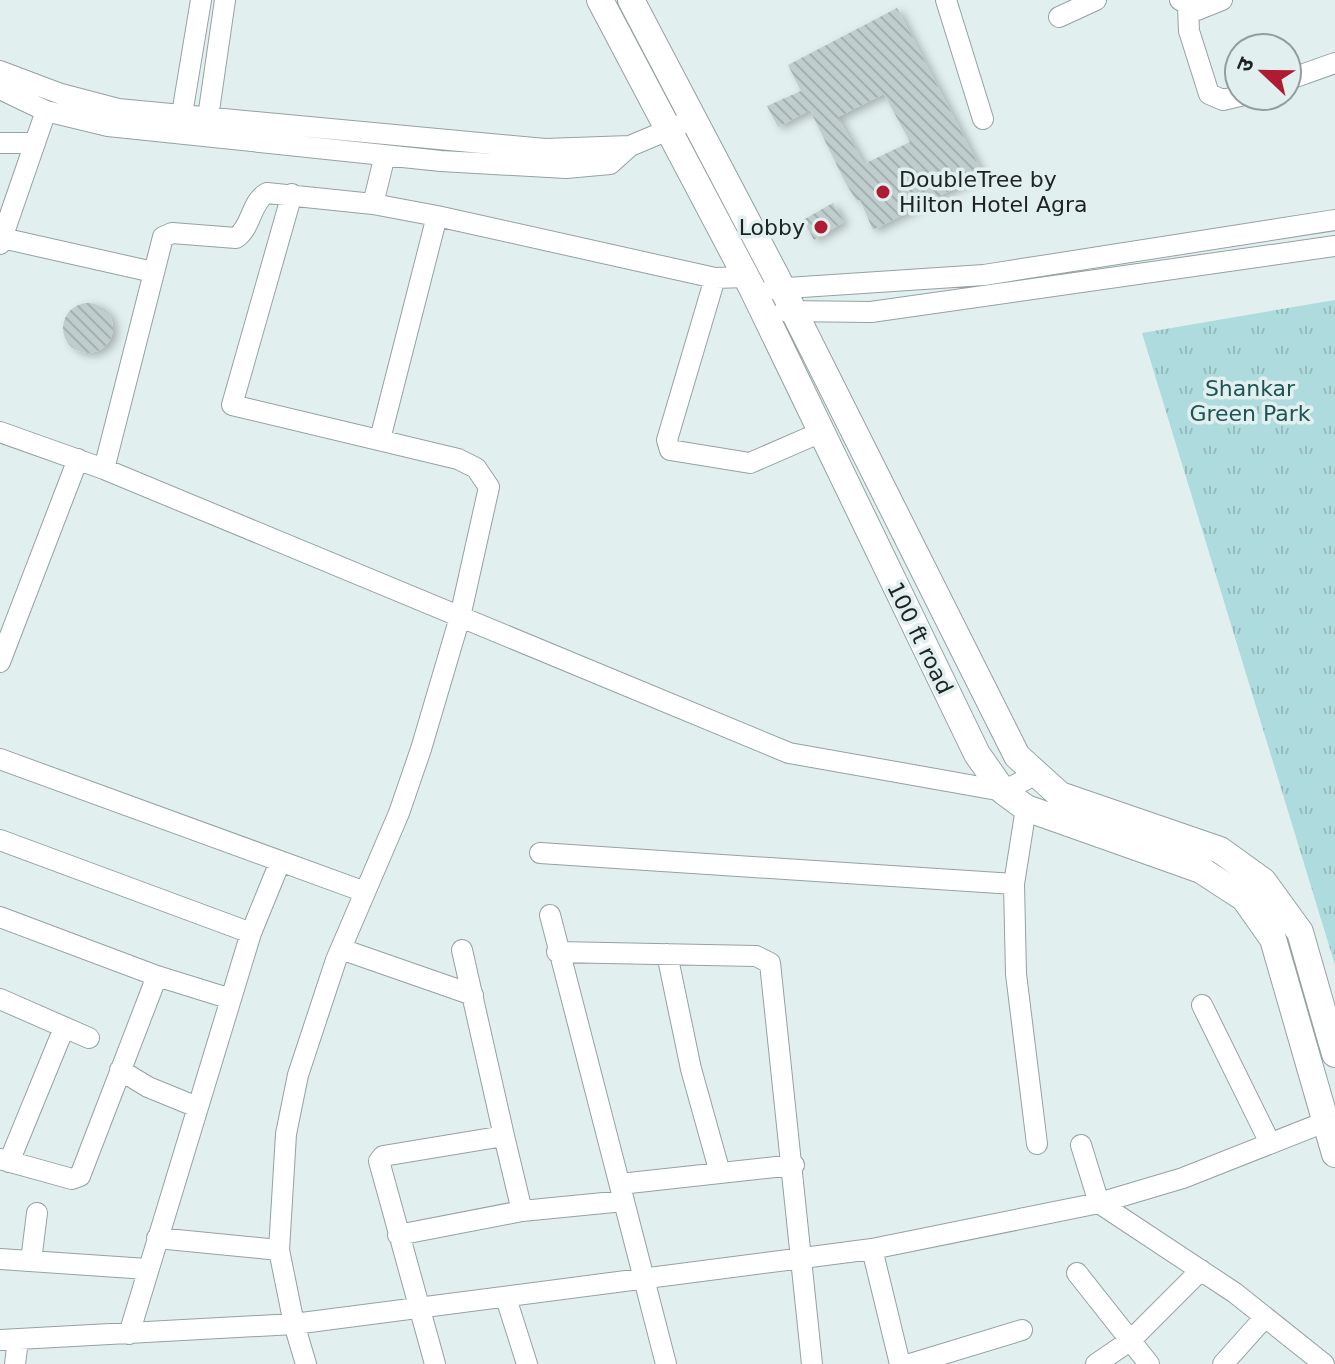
<svg xmlns="http://www.w3.org/2000/svg" width="1335" height="1364" font-family="'DejaVu Sans','Noto Sans Devanagari',sans-serif">
  <style>
    .park { fill: url(#park-tufts) }
    .building { fill: url(#building-back-hatch); fill-rule: evenodd; filter: url(#shadow) }
    .lines { fill: none; stroke-linecap: round; stroke-linejoin: round }
    .minor-casing { stroke: #95a1a2; stroke-width: 22 }
    .major-casing { stroke: #95a1a2; stroke-width: 28 }
    .minor { stroke: #fff; stroke-width: 20 }
    .major { stroke: #fff; stroke-width: 26 }
    .poi-dot { fill: #af1b33; stroke: #e2efef; stroke-width: 3 }
    .labels { text-anchor: middle; dominant-baseline: central; stroke-width: 7; stroke-linejoin: round; paint-order: stroke }
    .poi-label { font-size: 22px; fill: #1d2222; stroke: #e2efef; text-anchor: start }
    .park-label { font-size: 22px; fill: #1d5557; stroke: #e2efef }
    .street-label { font-size: 22px; fill: #1d2222; stroke: #e2efef }
  </style>
  <defs>
    <pattern id="park-tufts" width="24" height="20" patternUnits="userSpaceOnUse" patternTransform="scale(2)"><rect width="24" height="20" fill="#aedbdd"/><path d="M3 7l-1-3M5 7V3M7 7l1-3M15 17l-1-3M17 17v-4M19 17l1-3" fill="none" stroke="#95bcbd"/></pattern>
    <pattern id="building-back-hatch" width="6" height="6" patternUnits="userSpaceOnUse" patternTransform="scale(2)"><rect width="6" height="6" fill="#c0cdcd"/><path d="M-1 5l2 2M0 0l6 6M5-1l2 2" fill="none" stroke="#a5b0b0"/></pattern>
    <filter id="shadow"><feDropShadow dx="5" dy="3" stdDeviation="4" flood-color="#0004"/></filter>
  </defs>
  <rect width="100%" height="100%" fill="#e2efef"/>
  <path class="park" d="M1335,300v665l-193,-632z"/>
  <path class="building" d="M897,8l86,166 -110,56 -13,-30h-4l-11,-18 -35,-72 -32,17 -11,-21 34,-15 -13,-26zM884,94l26,48 -46,22 -26,-47z
    M833,203l11,19 -30,18 -11,-20z
    M63 328a25 25 0 1 1 50 0a25 25 0 1 1-50 0Z"/>
  <g class="lines">
    <defs>
      <path id="minor" d="M946,0l37,119
        M1180,0l17,10 25,-10
        M1188,8l1,23 20,63 14,6 17,-4
        M1059,17l37,-17
        M0,71l61,23 57,15 427,40 85,-3
        M1287,80l48,-17
        M0,89l46,22 62,15 333,35 125,7 44,-4 20,-18 50,-21
        M180,126l21,-126
        M206,131l19,-131
        M0,143h35
        M292,194l-60,211 226,54 18,9 13,19 -29,130 -39,132 -22,64 -63,147 -38,115 -12,59 -7,116 15,74 12,40
        M373,204l12,-49
        M437,216l278,62 31,-1
        M2,238l151,34
        M0,244l46,-133
        M715,278l-48,162 3,10 80,13 69,-30
        M772,289l212,-14 351,-55
        M784,311l87,1 464,-66
        M0,432l104,37 685,284 214,38 32,-16
        M104,469l59,-232 9,-4 64,5c16,-11 15,-37 31,-45l106,11 64,12 -57,223
        M0,662l78,-203
        M0,759l365,133
        M1026,808l-12,76 2,90 21,170
        M0,840l251,93
        M540,853l474,31
        M550,915l116,449
        M0,917l157,59 74,23
        M341,949l132,46
        M557,952l199,4 14,7 42,401
        M667,954l24,115 29,104
        M0,999l89,39
        M1202,1005l68,138
        M120,1070l28,17 49,20
        M1081,1145l18,58 136,90 89,71
        M0,1159l72,20 8,-3 77,-200
        M9,1162l55,-134
        M620,1184l174,-19
        M522,1211l102,-10
        M398,1235l124,-24 -18,-75
        M157,1238l122,12
        M872,1249l28,115
        M0,1259l147,10
        M31,1261l6,-48
        M1077,1273l72,91
        M506,1298l21,66
        M129,1334l122,-401 29,-71
        M0,1340l294,-16 578,-75 227,-46 84,-25 152,-60
        M15,1364l3,-24
        M435,1364l-56,-203 4,-5 121,-20 -42,-186
        M910,1364l112,-34
        M1096,1364l35,-24 70,-70
        M1223,1364l42,-47"/>
      <path id="major" d="M600,0l152,288 225,466 26,37 23,17 175,62 43,28 29,41 62,215
        M631,0l144,274 242,482 43,39 160,55 43,31 37,51 35,122"/>
    </defs>
    <use href="#minor" class="minor-casing"/>
    <use href="#major" class="major-casing"/>
    <use href="#minor" class="minor"/>
    <use href="#major" class="major"/>
  </g>
  <g class="poi-dot">
    <circle cx="883" cy="192" r="8"/>
    <circle cx="821" cy="227" r="8"/>
  </g>
  <g class="labels">
    <g class="poi-label">
      <text x="899" y="179">DoubleTree by<tspan x="899" dy="25">Hilton Hotel Agra</tspan></text>
      <text x="805" y="227" text-anchor="end">Lobby</text>
    </g>
    <g class="park-label">
      <text x="1250" y="388">Shankar<tspan x="1250" dy="25">Green Park</tspan></text>
    </g>
    <g class="street-label">
      <text transform="translate(920 638) rotate(64)">100 ft road</text>
    </g>
  </g>
  <g transform="translate(1263 72) rotate(292)"><circle r="38" fill="#e2efef" stroke="#939d9d" stroke-width="2"/>
  <path d="M0-6L14 30L0 20L-14 30Z" fill="#af1b33"/>
  <text y="-12" font-size="22" font-weight="bold" text-anchor="middle" fill="#1d2222">उ</text>
  </g>
</svg>
